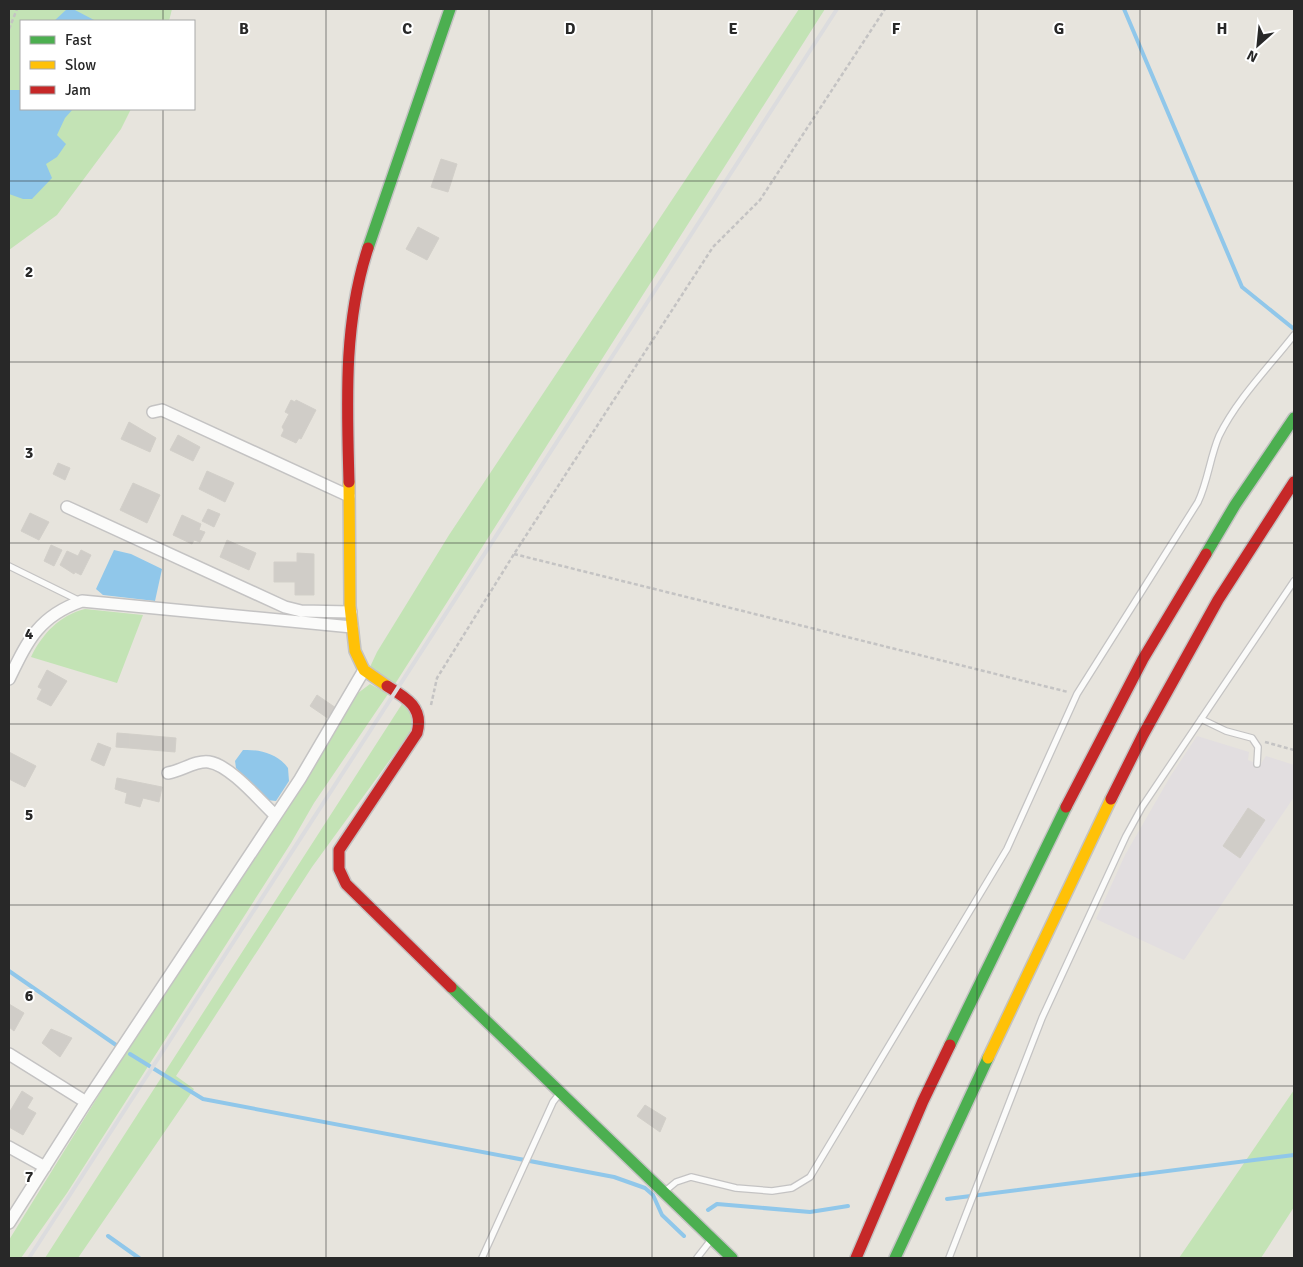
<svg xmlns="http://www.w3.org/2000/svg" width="1303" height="1267" font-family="Signika,sans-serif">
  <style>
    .industrial { fill: #e2dee0 }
    .green { fill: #c3e3b5 }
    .water { fill: #90c7ea }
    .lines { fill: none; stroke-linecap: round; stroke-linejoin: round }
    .stream { stroke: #90c7ea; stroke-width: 4 }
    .building { fill: #d0cdc8; stroke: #d2cfc9 }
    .lane-casing { stroke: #c4c3c3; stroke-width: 8 }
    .street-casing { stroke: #c4c3c3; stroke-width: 14 }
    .fast-casing { stroke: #c4c3c3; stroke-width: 14 }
    .slow-casing { stroke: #c4c3c3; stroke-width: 14 }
    .jam-casing { stroke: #c4c3c3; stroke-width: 14 }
    .path { stroke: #c4c3c3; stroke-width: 2.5; stroke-dasharray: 4 2.5; stroke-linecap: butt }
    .lane { stroke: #fbfbfa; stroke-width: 5.5 }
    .street { stroke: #fbfbfa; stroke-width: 11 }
    .fast { stroke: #4caf50; stroke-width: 11 }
    .slow { stroke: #ffc107; stroke-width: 11 }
    .jam { stroke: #c62828; stroke-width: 11 }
    .rail { stroke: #dcdcde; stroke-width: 4 }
    .grid { fill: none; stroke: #282828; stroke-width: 1; stroke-opacity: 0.55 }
    .grid-label { font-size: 16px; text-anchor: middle; font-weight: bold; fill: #282828; stroke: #fff; stroke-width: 4; stroke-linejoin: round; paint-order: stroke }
  </style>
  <rect width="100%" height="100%" fill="#e7e4dd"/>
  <path class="industrial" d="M1197,736l52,16 -1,8 12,5 6,-9 28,9v32l-110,163 -88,-41 29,-64 45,-78z"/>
  <path class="green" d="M9,9h163l-3,12h-148v88h110l-10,20 -64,86 -48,35z
    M799,9h26l-430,675 -25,-17 7,-15 72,-117z
    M85,609l58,6 -26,68 -86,-26c11,-23 29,-42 54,-48z
    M370,684l18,10 -74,109 -23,40 -224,350 -46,65h-12v-18l119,-192 102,-152 128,-203z
    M402,704l10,9 -1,18 -99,136 -136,209 18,13 -116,169h-33z
    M1294,1090v117l-33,51h-82z"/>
  <path class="water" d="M67,9h6l23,12h-42z
    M9,90h12v19h52l-8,9 -8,17 9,9 -9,13 -11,7 6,14 -20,21h-9l-14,-5z
    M114,550l17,4 31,15 -7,32 -52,-6 -7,-6z
    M243,750c17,-1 35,4 45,18l1,13 -13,20 -9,-1 -31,-32 -1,-7z"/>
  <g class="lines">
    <path class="stream" d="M1124,9l118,278 52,42
      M9,971l107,74
      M130,1054l73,45 411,78 31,11 8,7 9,20 22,21
      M947,1199l347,-44
      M708,1210l9,-6 93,8 38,-6
      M108,1236l31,22"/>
  </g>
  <path class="building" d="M441,159l16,5 -9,28 -17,-5z
    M418,227l21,11 -12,22 -21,-11z
    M291,400l4,2 1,-2 20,10 -15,29 -2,-1 -3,5 -15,-7 3,-6 -2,-3 7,-13 -4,-2z
    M129,422l27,16 -6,14 -29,-13z
    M178,435l22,12 -7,14 -23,-11z
    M58,463l12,5 -5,12 -12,-6z
    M207,471l27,12 -9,19 -26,-13z
    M133,483l27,12 -13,28 -27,-13z
    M208,509l12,5 -6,13 -12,-6z
    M30,513l19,9 -10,18 -18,-9z
    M182,515l19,9 -2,6 6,2 -5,10 -6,-2 -2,4 -19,-9z
    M227,540l29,13 -7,17 -29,-13z
    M51,545l11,5 -8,16 -10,-5z
    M81,550l10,5 -10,20 -6,-3 -1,2 -14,-9 7,-14 11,5z
    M297,553l17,1v41h-19v-13h-21v-20h23z
    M47,670l20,11 -16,25 -14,-7 5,-10 -4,-2z
    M317,695l19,13 -7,11 -19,-13z
    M117,733l13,1 -1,14 -13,-1z
    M130,734l46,4 -1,14 -46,-4z
    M98,743l13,5 -7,18 -13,-6z
    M9,752l27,14 -11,21 -16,-8z
    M117,778l45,9 -3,15 -16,-4 -3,9 -15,-4 2,-10 -12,-4z
    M1248,808l17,12 -25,38 -17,-12z
    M9,1004l15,9 -10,18 -5,-4z
    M51,1029l21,9 -12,19 -18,-14z
    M22,1091l11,7 -6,10 9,5 -13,22 -14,-8v-14z
    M645,1105l21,13 -6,14 -23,-16z"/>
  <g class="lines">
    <defs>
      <path id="lane" d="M9,566l71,35
        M1201,719l25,12 26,7 6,9 -1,17
        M664,1192l12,-10 15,-5 45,11 36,3 20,-3 18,-11 197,-328 70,-155 121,-192c10,-21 12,-45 21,-66 18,-37 50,-69 75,-101
        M482,1258l71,-156 7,-9
        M697,1258l14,-18
        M949,1258l93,-240 84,-182 16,-29 152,-226"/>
      <path id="street" d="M153,412l9,-2 187,86
        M67,507l218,100 16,4 50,1
        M9,679c19,-39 30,-63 73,-78l270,26
        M168,773c13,-2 28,-13 41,-11 21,3 51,39 66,53
        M9,1054l77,48
        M9,1147l36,20
        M9,1223l77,-121 214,-323 64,-109"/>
      <path id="fast" d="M368,248l82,-239
        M1206,554l29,-49 59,-87
        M451,987l281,271
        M950,1045l116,-238
        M895,1258l93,-200"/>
      <path id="slow" d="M349,482l1,124 5,45 9,19 23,16
        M988,1058l123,-259"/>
      <path id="jam" d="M349,482c-2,-78 -6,-158 19,-234
        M387,686c20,12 37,22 30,47l-78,117v19l7,15 105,103
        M1111,799l32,-64 75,-135 76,-118
        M1066,807l77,-148 63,-105
        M856,1258l67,-157 27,-56"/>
    </defs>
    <use href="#lane" class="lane-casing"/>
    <use href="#street" class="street-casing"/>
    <use href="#fast" class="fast-casing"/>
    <use href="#slow" class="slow-casing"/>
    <use href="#jam" class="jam-casing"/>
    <path class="path" d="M9,29l8,-20
      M514,554l554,138
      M431,705l6,-27 77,-124 199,-307 47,-47 125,-191
      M1265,742l29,8"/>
    <use href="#lane" class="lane"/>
    <use href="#street" class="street"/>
    <use href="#fast" class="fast"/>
    <use href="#slow" class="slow"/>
    <use href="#jam" class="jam"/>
    <path class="rail" d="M29,1258l808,-1249"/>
  </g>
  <path class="grid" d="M163,9v12M326,9v1249M489,9v1249M652,9v1249M814,9v1249M977,9v1249M1140,9v1249M163,109v1149M9,181h1285M9,362h1285M9,543h1285M9,724h1285M9,905h1285M9,1086h1285"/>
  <g class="grid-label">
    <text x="244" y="34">B</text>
    <text x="407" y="34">C</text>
    <text x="570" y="34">D</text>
    <text x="733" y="34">E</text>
    <text x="896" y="34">F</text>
    <text x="1059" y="34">G</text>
    <text x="1222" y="34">H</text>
    <text x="29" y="277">2</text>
    <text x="29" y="458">3</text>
    <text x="29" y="639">4</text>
    <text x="29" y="820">5</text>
    <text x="29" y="1001">6</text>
    <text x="29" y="1182">7</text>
  </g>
  <rect width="1303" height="1267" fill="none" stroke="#282828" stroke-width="20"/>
  <rect x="20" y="20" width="175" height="90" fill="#ffffff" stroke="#a9a9a9"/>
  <rect x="30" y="36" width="25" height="8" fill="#4caf50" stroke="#a9a9a9"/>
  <text x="65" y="45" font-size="15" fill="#282828">Fast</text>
  <rect x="30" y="61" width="25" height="8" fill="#ffc107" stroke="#a9a9a9"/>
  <text x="65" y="70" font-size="15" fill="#282828">Slow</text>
  <rect x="30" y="86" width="25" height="8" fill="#c62828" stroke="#a9a9a9"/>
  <text x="65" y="95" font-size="15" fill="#282828">Jam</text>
  <g transform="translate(1258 45) rotate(207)" stroke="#ffffff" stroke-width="4" paint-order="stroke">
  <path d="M0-4L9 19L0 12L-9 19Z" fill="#282828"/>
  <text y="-8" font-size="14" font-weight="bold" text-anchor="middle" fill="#282828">N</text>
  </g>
</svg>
